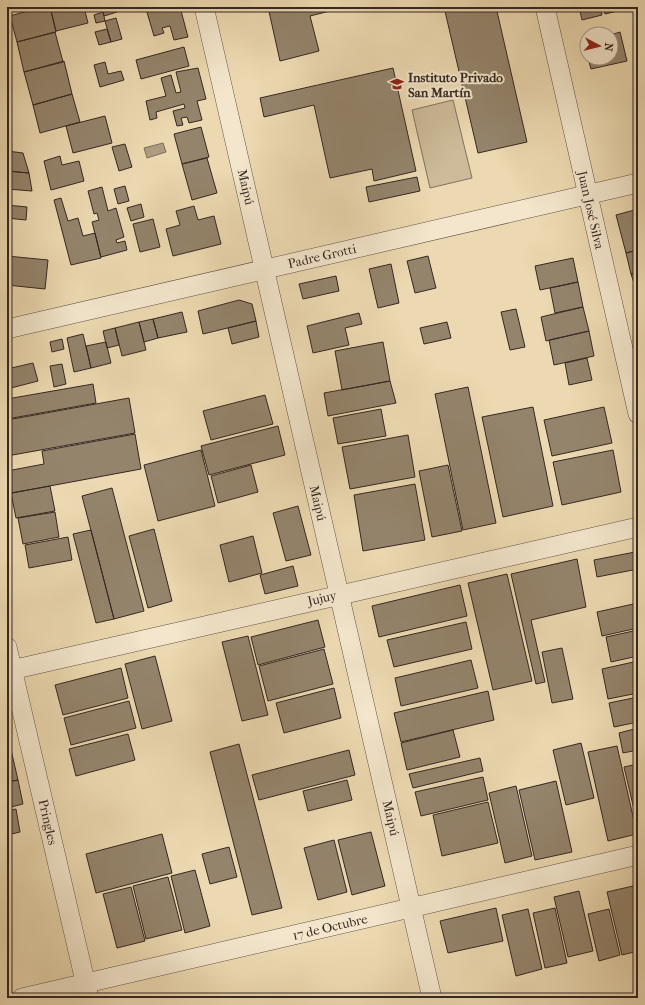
<svg xmlns="http://www.w3.org/2000/svg" width="645" height="1005" font-family="'IM FELL French Canon',serif">
  <style>
    .green { fill: #cdbb99; stroke: #81715e }
    .water { fill: #ae9c80; stroke: #7e6d5a }
    .building { fill: #94846c; stroke: #352722 }
    .lines { fill: none; stroke-linecap: round; stroke-linejoin: round }
    .minor-casing { stroke: #635446; stroke-width: 20 }
    .minor { stroke: #f3e6cc; stroke-width: 19 }
    .labels { text-anchor: middle; dominant-baseline: central; stroke-width: 4; stroke-linejoin: round; paint-order: stroke }
    .poi-label { font-size: 13px; font-weight: bold; fill: #352722; stroke: #f3e6cc; text-anchor: start }
    .street-label { font-size: 13px; fill: #352722; stroke: #f3e6cc }
  </style>
  <rect width="100%" height="100%" fill="#ecd9b1"/>
  <filter id="stains"><feTurbulence type="fractalNoise" baseFrequency=".005" numOctaves="4"/><feColorMatrix values="0 0 0 0 .2 0 0 0 0 .09 0 0 0 0 .02 0 0 0 .5 -.17"/></filter>
  <radialGradient id="worn" r=".72"><stop offset=".6" stop-color="#630" stop-opacity="0"/><stop offset="1" stop-color="#630" stop-opacity=".3"/></radialGradient>
  <path class="green" d="M453,100l19,78 -42,10 -18,-78z"/>
  <path class="water" d="M163,143l3,9 -19,6 -3,-10z"/>
  <path class="building" d="M42,7h8l6,25 -39,10 -7,-26z
    M50,7h34l4,16 -32,8z
    M102,7h14l1,5 -13,4z
    M154,7h26l8,30 -14,3 -4,-14 -8,2 2,5 -10,3 -8,-27z
    M268,7h78l-36,9 9,35 -39,10z
    M444,7h52l31,135 -49,11z
    M579,7h21l2,8 -20,5z
    M603,7h27v1l-25,6z
    M103,12l2,9 -9,2 -2,-8z
    M116,18l6,21 -11,3 -6,-21z
    M107,29l4,13 -12,3 -4,-13z
    M55,32l8,30 -39,10 -7,-30z
    M620,32l7,29 -36,8 -3,-11h23v-23z
    M184,47l5,19 -48,13 -5,-19z
    M64,61l8,33 -39,11 -9,-33z
    M105,62l3,12 13,-3 3,9 -24,7 -6,-22z
    M198,68l8,31 -9,2 5,19 -13,3 -2,-6 -6,1 2,7 -6,1 -4,-15 12,-3 -1,-4 -28,8 1,6 -7,2 -4,-19 20,-5 -5,-18 10,-3 5,18 5,-1 -5,-20z
    M393,68l23,103 -42,10 -2,-12 -42,9 -16,-73 -50,12 -4,-19z
    M72,94l8,28 -40,11 -7,-28z
    M105,116l7,27 -39,10 -7,-27z
    M201,127l8,30 -27,7 -8,-30z
    M125,144l7,23 -13,4 -7,-24z
    M7,151l16,2 6,20 -22,-2z
    M60,156l2,9 17,-4 5,20 -33,9 -7,-29z
    M207,158l10,35 -25,7 -10,-36z
    M7,171l22,2 3,18 -25,-2z
    M417,177l3,14 -51,11 -3,-15z
    M125,186l4,15 -11,3 -4,-15z
    M102,187l6,24 8,-3 8,29 -8,3 1,3 8,-2 2,9 -26,7 -9,-35 7,-2 -2,-7 -3,1 -6,-23z
    M61,198l7,23 10,-3 5,18 12,-3 6,25 -30,7 -17,-65z
    M141,204l3,13 -13,4 -4,-13z
    M7,205l20,2 -1,13 -19,-2z
    M194,206l4,14 16,-4 7,28 -48,12 -7,-27 14,-4 -4,-14z
    M638,209v41l-12,3 -10,-38z
    M153,219l7,28 -20,5 -7,-28z
    M638,250v22l-7,2 -5,-21z
    M7,256l41,4 -3,29 -38,-4z
    M428,256l8,32 -21,5 -8,-32z
    M573,258l5,24 -38,8 -5,-24z
    M391,264l8,39 -21,5 -9,-39z
    M638,272v13l-3,1 -4,-12z
    M336,276l3,15 -36,8 -4,-15z
    M578,282l5,25 -28,6 -5,-25z
    M638,285v16l-3,-15z
    M239,300l13,4 4,17 -53,13 -5,-23z
    M583,307l6,24 -43,10 -5,-24z
    M516,309l9,38 -15,3 -9,-38z
    M182,312l5,20 -29,6 -5,-19z
    M359,313l3,11 -17,4 4,17 -36,8 -6,-27z
    M153,319l5,19 -14,4 -5,-20z
    M256,321l3,16 -27,7 -4,-16z
    M139,322l7,28 -24,6 -7,-28z
    M447,322l4,16 -27,6 -4,-16z
    M115,328l4,17 -12,3 -4,-17z
    M589,331l5,25 -40,9 -5,-25z
    M83,334l8,34 -17,4 -7,-34z
    M62,339l2,10 -12,3 -2,-10z
    M106,342l5,21 -20,5 -5,-22z
    M383,342l7,39 -48,9 -7,-39z
    M587,358l5,22 -23,5 -4,-22z
    M33,363l5,18 -31,8v-20z
    M62,364l4,20 -12,3 -4,-21z
    M390,381l6,22 -68,13 -4,-23z
    M93,384l3,19 -89,16v-20z
    M468,387l28,136 -33,7 -28,-136z
    M265,395l8,29 -62,16 -8,-29z
    M129,398l6,35 -128,23v-36z
    M533,407l20,99 -50,11 -21,-100z
    M604,407l8,36 -60,13 -8,-36z
    M381,409l5,27 -48,8 -5,-26z
    M278,426l7,29 -76,20 -8,-29z
    M135,434l6,35 -129,24 -5,-22 37,-7 -2,-13z
    M408,435l7,42 -65,12 -8,-42z
    M201,450l14,56 -57,15 -14,-56z
    M613,450l8,42 -59,13 -9,-43z
    M251,465l7,27 -40,11 -7,-27z
    M448,465l14,66 -30,6 -13,-66z
    M415,484l10,56 -62,11 -9,-56z
    M50,486l5,25 -39,7 -5,-25z
    M112,488l32,123 -30,8 -32,-123z
    M298,506l13,49 -25,6 -13,-48z
    M55,512l4,25 -36,7 -5,-26z
    M154,529l18,72 -24,7 -19,-72z
    M91,530l23,89 -18,4 -23,-89z
    M253,536l9,37 -33,9 -9,-37z
    M68,537l4,23 -43,8 -4,-23z
    M635,552l3,17 -41,8 -3,-17z
    M577,559l9,48 -55,13 14,62 -9,2 -25,-110z
    M293,566l5,20 -33,8 -5,-19z
    M507,574l25,107 -39,9 -25,-107z
    M460,585l7,31 -88,21 -7,-31z
    M638,603v25l-36,8 -5,-24z
    M318,620l7,27 -67,18 -7,-28z
    M466,622l6,27 -78,18 -7,-27z
    M638,630v26l-27,6 -5,-25z
    M248,636l20,79 -26,6 -20,-79z
    M562,648l11,51 -21,4 -10,-51z
    M324,649l9,35 -65,17 -9,-35z
    M155,656l17,65 -30,8 -17,-65z
    M471,660l7,28 -77,18 -6,-28z
    M638,661v32l-30,6 -6,-30z
    M121,668l7,30 -65,17 -8,-30z
    M334,688l7,30 -57,15 -8,-30z
    M488,691l6,29 -93,22 -7,-29z
    M638,697v25l-24,5 -5,-24z
    M129,701l7,27 -65,17 -7,-27z
    M638,728v22l-15,3 -4,-20z
    M453,730l7,27 -53,13 -6,-27z
    M7,732l5,22 -5,1z
    M128,734l7,26 -59,16 -7,-27z
    M581,743l13,55 -28,7 -13,-55z
    M239,744l43,164 -30,7 -42,-163z
    M617,746l20,88 -29,7 -20,-89z
    M349,750l6,25 -96,25 -7,-25z
    M12,754l6,26 -11,2v-27z
    M480,758l3,13 -70,17 -4,-14z
    M638,764v58h-1l-13,-55z
    M483,777l5,23 -67,16 -6,-24z
    M18,780l5,24 -16,4v-26z
    M347,780l5,20 -44,11 -5,-20z
    M556,781l16,71 -37,8 -16,-70z
    M516,786l16,70 -27,7 -16,-70z
    M488,802l10,41 -56,13 -9,-41z
    M16,809l4,23 -13,3v-24z
    M371,832l14,54 -33,9 -14,-55z
    M162,834l10,39 -76,20 -10,-39z
    M334,840l13,52 -29,8 -14,-52z
    M229,847l8,30 -27,7 -8,-30z
    M195,870l15,56 -25,7 -14,-57z
    M168,877l14,53 -36,9 -13,-53z
    M638,881v16l-3,-15z
    M633,886l5,19v46l-16,4 -15,-63z
    M131,887l14,54 -28,7 -14,-54z
    M579,891l14,60 -25,6 -14,-60z
    M496,908l7,33 -55,12 -8,-32z
    M555,908l12,55 -22,5 -12,-55z
    M528,909l14,60 -26,7 -14,-61z
    M609,909l11,46 -21,6 -11,-47z"/>
  <g class="lines">
    <defs>
      <path id="minor" d="M204,7l228,991
        M545,7l93,407
        M7,329l631,-146
        M7,647l82,351
        M7,671l631,-144
        M22,998l616,-143"/>
    </defs>
    <use href="#minor" class="minor-casing"/>
    <use href="#minor" class="minor"/>
  </g>
  <defs>
    <symbol id="school-bare" viewBox="-9 -9 18 18"><path d="M0-5L7-2L0 1L-7-2ZM-4 1L0 2.5L4 1V4Q0 6-4 4Z" fill="#8f2418" stroke="#f3e6cc" stroke-width="2.5" paint-order="stroke"/></symbol>
  </defs>
  <g fill-rule="evenodd">
    <use href="#school-bare" x="387" y="74" width="20" height="20"/>
  </g>
  <g class="labels">
    <g class="poi-label">
      <text x="408" y="77">Instituto Privado<tspan x="408" dy="15">San Martín</tspan></text>
    </g>
    <g class="street-label">
      <text transform="translate(246 187) rotate(77)">Maipú</text>
      <text transform="translate(591 210) rotate(77)">Juan José Silva</text>
      <text transform="translate(322 256) rotate(-13)">Padre Grotti</text>
      <text transform="translate(318 503) rotate(77)">Maipú</text>
      <text transform="translate(322 598) rotate(-13)">Jujuy</text>
      <text transform="translate(391 818) rotate(77)">Maipú</text>
      <text transform="translate(48 822) rotate(77)">Pringles</text>
      <text transform="translate(330 927) rotate(-13)">17 de Octubre</text>
    </g>
  </g>
  <rect width="645" height="1005" fill="none" stroke="#ecd9b1" stroke-width="24"/>
  <rect x="8" y="8" width="629" height="989" fill="none" stroke="#352722" stroke-width="2"/>
  <rect x="12" y="12" width="621" height="981" fill="none" stroke="#352722"/>
  <g transform="translate(599 46) rotate(97)"><circle r="19" fill="#f3e6cc" stroke="#a79a88"/>
  <path d="M0-3L7 15L0 10L-7 15Z" fill="#8f2418"/>
  <text y="-6" font-size="11" font-weight="bold" text-anchor="middle" fill="#352722">N</text>
  </g>
  <rect width="100%" height="100%" filter="url(#stains)"/>
  <rect width="100%" height="100%" fill="url(#worn)"/>
</svg>
